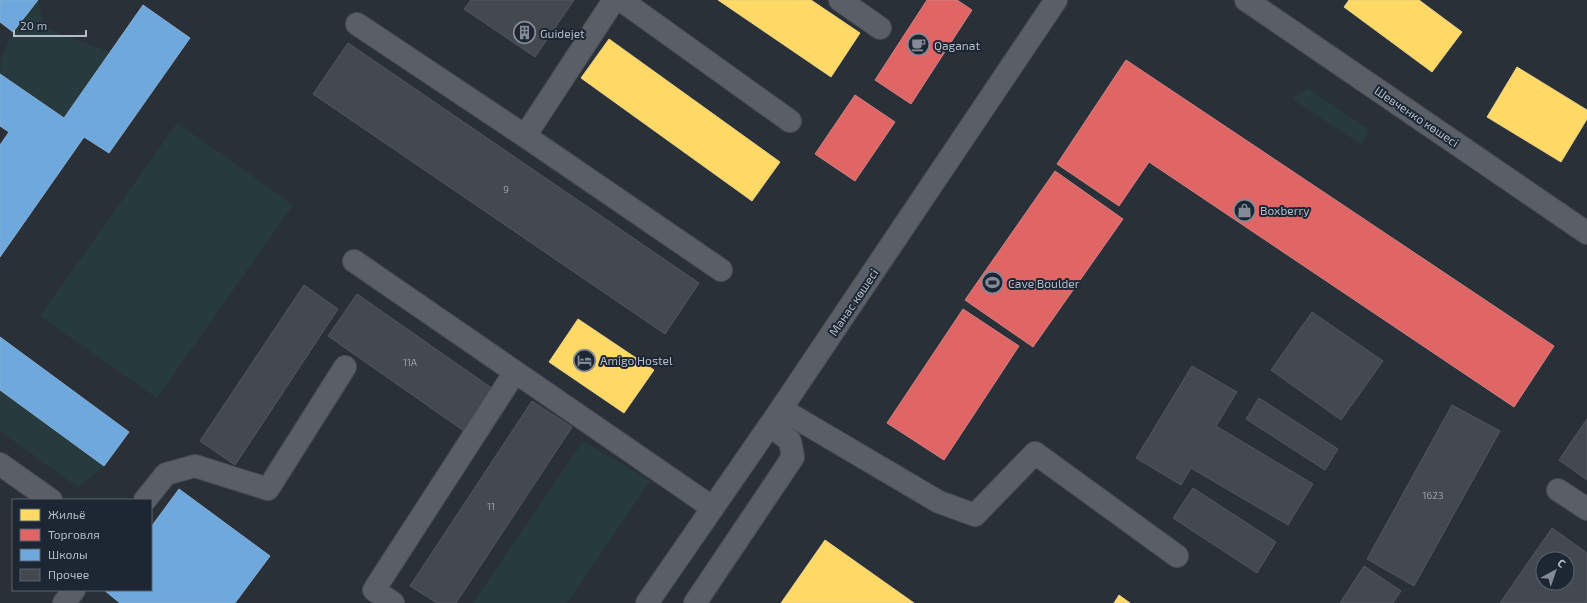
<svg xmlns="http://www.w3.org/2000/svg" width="1587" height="603" font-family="'Exo 2',sans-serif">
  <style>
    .green { fill: #273a3e }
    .homes { fill: #ffd966; stroke: #e8d084 }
    .shops { fill: #e06666; stroke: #d38084 }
    .schools { fill: #6fa8dc; stroke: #84aed6 }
    .building { fill: #444950; stroke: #52575f; fill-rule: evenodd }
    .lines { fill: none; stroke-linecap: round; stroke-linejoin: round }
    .minor-casing { stroke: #484c53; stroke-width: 24 }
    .minor { stroke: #5a5e66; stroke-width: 22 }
    .labels { text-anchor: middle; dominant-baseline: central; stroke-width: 4; stroke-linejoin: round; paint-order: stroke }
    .number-label { font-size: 10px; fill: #989fab }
    .poi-label { font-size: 12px; fill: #b4bcc9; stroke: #1d2633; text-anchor: start }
    .street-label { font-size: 12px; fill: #b4bcc9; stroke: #1d2633 }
  </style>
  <rect width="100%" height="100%" fill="#2a3038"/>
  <path class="green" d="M38,0l6,28 66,24 -46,66 -64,-44c0,-29 22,-53 38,-74z
    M1307,88l62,42 -7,15 -70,-46z
    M177,123l116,82 -136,193 -117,-82z
    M0,390l104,76 -26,21 -78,-56z
    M583,441l67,40 -83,122h-94z"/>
  <path class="homes" d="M718,0h93l49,33 -29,44z
    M1349,0h70l43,32 -30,40 -88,-65z
    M609,39l171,123 -28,39 -171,-123z
    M1517,67l70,43v9l-26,43 -74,-45z
    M578,319l76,51 -30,43 -75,-51z
    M825,540l89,63h-133z
    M1119,595l11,8h-16z"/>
  <path class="shops" d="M927,0h30l15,10 -61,94 -36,-24z
    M1126,60l428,286 -40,61 -365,-245 -30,44 -62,-42z
    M855,95l40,27 -40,59 -40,-27z
    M1055,171l68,48 -90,128 -68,-47z
    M963,309l56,37 -75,114 -57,-37z"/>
  <path class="schools" d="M0,0h38l-25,32 -13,-10z
    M143,5l47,33 -81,115 -25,-16 -84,120v-112l9,-13 -9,-6v-52l64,44z
    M0,337l129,95 -25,34 -104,-76z
    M179,489l91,67 -35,47h-115l-16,-13h47v-63z"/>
  <path class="building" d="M471,0h103l-39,57 -71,-48z
    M348,43l351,240 -34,51 -352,-240z
    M304,285l34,24 -103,156 -35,-24z
    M357,294l136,95 -29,42 -136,-95z
    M1312,312l71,49 -42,59 -70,-50z
    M1192,366l45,26 -21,34 97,58 -25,41 -97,-57 -10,17 -45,-27z
    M1259,398l79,51 -13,21 -79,-51z
    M532,401l40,26 -116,176h-19l-27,-17z
    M1452,405l48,26 -86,155 -47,-27z
    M1587,419v61l-28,-20z
    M1193,488l83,54 -19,31 -84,-55z
    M1552,528l35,25v50h-87zM1543,559h24v24h-24z
    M1364,566l37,25 -8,12h-53z"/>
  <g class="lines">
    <defs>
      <path id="minor" d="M614,0l-89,136 196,134
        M621,0l169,121
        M840,0l40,28
        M1246,0l341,233
        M357,24l168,112
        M354,261l359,247
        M781,409l158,93 36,13 60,-62 142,103
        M0,464l51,36
        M1558,490l29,19
        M145,500l21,-26 29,-8 73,23 77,-122
        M64,603l10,-13
        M393,603l-19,-13 141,-218
        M647,603l134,-194 275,-409
        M695,603l98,-146 -3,-16 -20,-16"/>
    </defs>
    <use href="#minor" class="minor-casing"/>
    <use href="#minor" class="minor"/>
  </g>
  <defs>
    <symbol id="building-ring" viewBox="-11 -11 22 22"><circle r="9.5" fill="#1d2633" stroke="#848b96" stroke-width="1.5"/><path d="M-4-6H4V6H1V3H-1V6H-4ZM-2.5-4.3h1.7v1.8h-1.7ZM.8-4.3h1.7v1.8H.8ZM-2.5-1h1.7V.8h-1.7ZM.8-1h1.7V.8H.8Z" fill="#848b96"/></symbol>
    <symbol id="cafe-ring" viewBox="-11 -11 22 22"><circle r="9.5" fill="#1d2633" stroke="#848b96" stroke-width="1.5"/><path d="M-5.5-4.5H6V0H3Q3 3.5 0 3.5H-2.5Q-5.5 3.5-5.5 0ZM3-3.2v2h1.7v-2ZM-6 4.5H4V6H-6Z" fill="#848b96"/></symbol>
    <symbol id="shop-ring" viewBox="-11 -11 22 22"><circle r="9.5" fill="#1d2633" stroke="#848b96" stroke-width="1.5"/><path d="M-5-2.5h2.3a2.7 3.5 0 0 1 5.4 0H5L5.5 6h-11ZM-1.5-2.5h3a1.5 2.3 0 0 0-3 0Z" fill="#848b96"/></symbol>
    <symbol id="stadium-ring" viewBox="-11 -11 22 22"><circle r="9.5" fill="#1d2633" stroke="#848b96" stroke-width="1.5"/><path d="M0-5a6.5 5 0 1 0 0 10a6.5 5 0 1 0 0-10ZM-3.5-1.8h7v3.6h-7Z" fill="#848b96"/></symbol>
    <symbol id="hotel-ring" viewBox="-11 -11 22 22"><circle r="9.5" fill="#1d2633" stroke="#848b96" stroke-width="1.5"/><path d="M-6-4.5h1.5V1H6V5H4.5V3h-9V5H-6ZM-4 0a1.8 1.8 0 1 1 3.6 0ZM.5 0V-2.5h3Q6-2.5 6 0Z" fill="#848b96"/></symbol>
  </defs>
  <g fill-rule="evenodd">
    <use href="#building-ring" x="512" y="20" width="25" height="25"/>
    <use href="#cafe-ring" x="906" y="32" width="25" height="25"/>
    <use href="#shop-ring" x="1232" y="198" width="25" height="25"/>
    <use href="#stadium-ring" x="980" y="270" width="25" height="25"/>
    <use href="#hotel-ring" x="572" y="348" width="25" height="25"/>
  </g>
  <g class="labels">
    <g class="number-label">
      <text x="506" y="189">9</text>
      <text x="410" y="362">11А</text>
      <text x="1433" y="495">162З</text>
      <text x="491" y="506">11</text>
    </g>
    <g class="poi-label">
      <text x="540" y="33">Guidejet</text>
      <text x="934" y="45">Qaganat</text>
      <text x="1260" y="210">Boxberry</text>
      <text x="1008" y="283">Cave Boulder</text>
      <text x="600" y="360">Amigo Hostel</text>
    </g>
    <g class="street-label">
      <text transform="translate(1417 116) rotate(34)">Шевченко көшесі</text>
      <text transform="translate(853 302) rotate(-56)">Манас көшесі</text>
    </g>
  </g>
  <rect x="12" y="499" width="140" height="92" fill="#1d2633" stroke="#59626f"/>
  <rect x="20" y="509" width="20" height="12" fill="#ffd966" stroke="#59626f"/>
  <text x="48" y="519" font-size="12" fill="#b4bcc9">Жильё</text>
  <rect x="20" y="529" width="20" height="12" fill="#e06666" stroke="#59626f"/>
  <text x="48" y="539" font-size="12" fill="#b4bcc9">Торговля</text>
  <rect x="20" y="549" width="20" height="12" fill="#6fa8dc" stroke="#59626f"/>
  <text x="48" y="559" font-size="12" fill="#b4bcc9">Школы</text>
  <rect x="20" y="569" width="20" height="12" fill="#444950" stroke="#59626f"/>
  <text x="48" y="579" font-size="12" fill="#b4bcc9">Прочее</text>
  <g transform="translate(1555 571) rotate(40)"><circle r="19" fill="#1d2633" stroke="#59626f"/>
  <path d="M0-3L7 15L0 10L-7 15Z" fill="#848b96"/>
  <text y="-6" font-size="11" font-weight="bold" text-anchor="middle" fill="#b4bcc9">С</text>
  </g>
  <path d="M14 30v6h72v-6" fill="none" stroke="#b4bcc9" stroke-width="2"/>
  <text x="20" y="30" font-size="12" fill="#b4bcc9" stroke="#1d2633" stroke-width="3" paint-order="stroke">20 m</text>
</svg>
